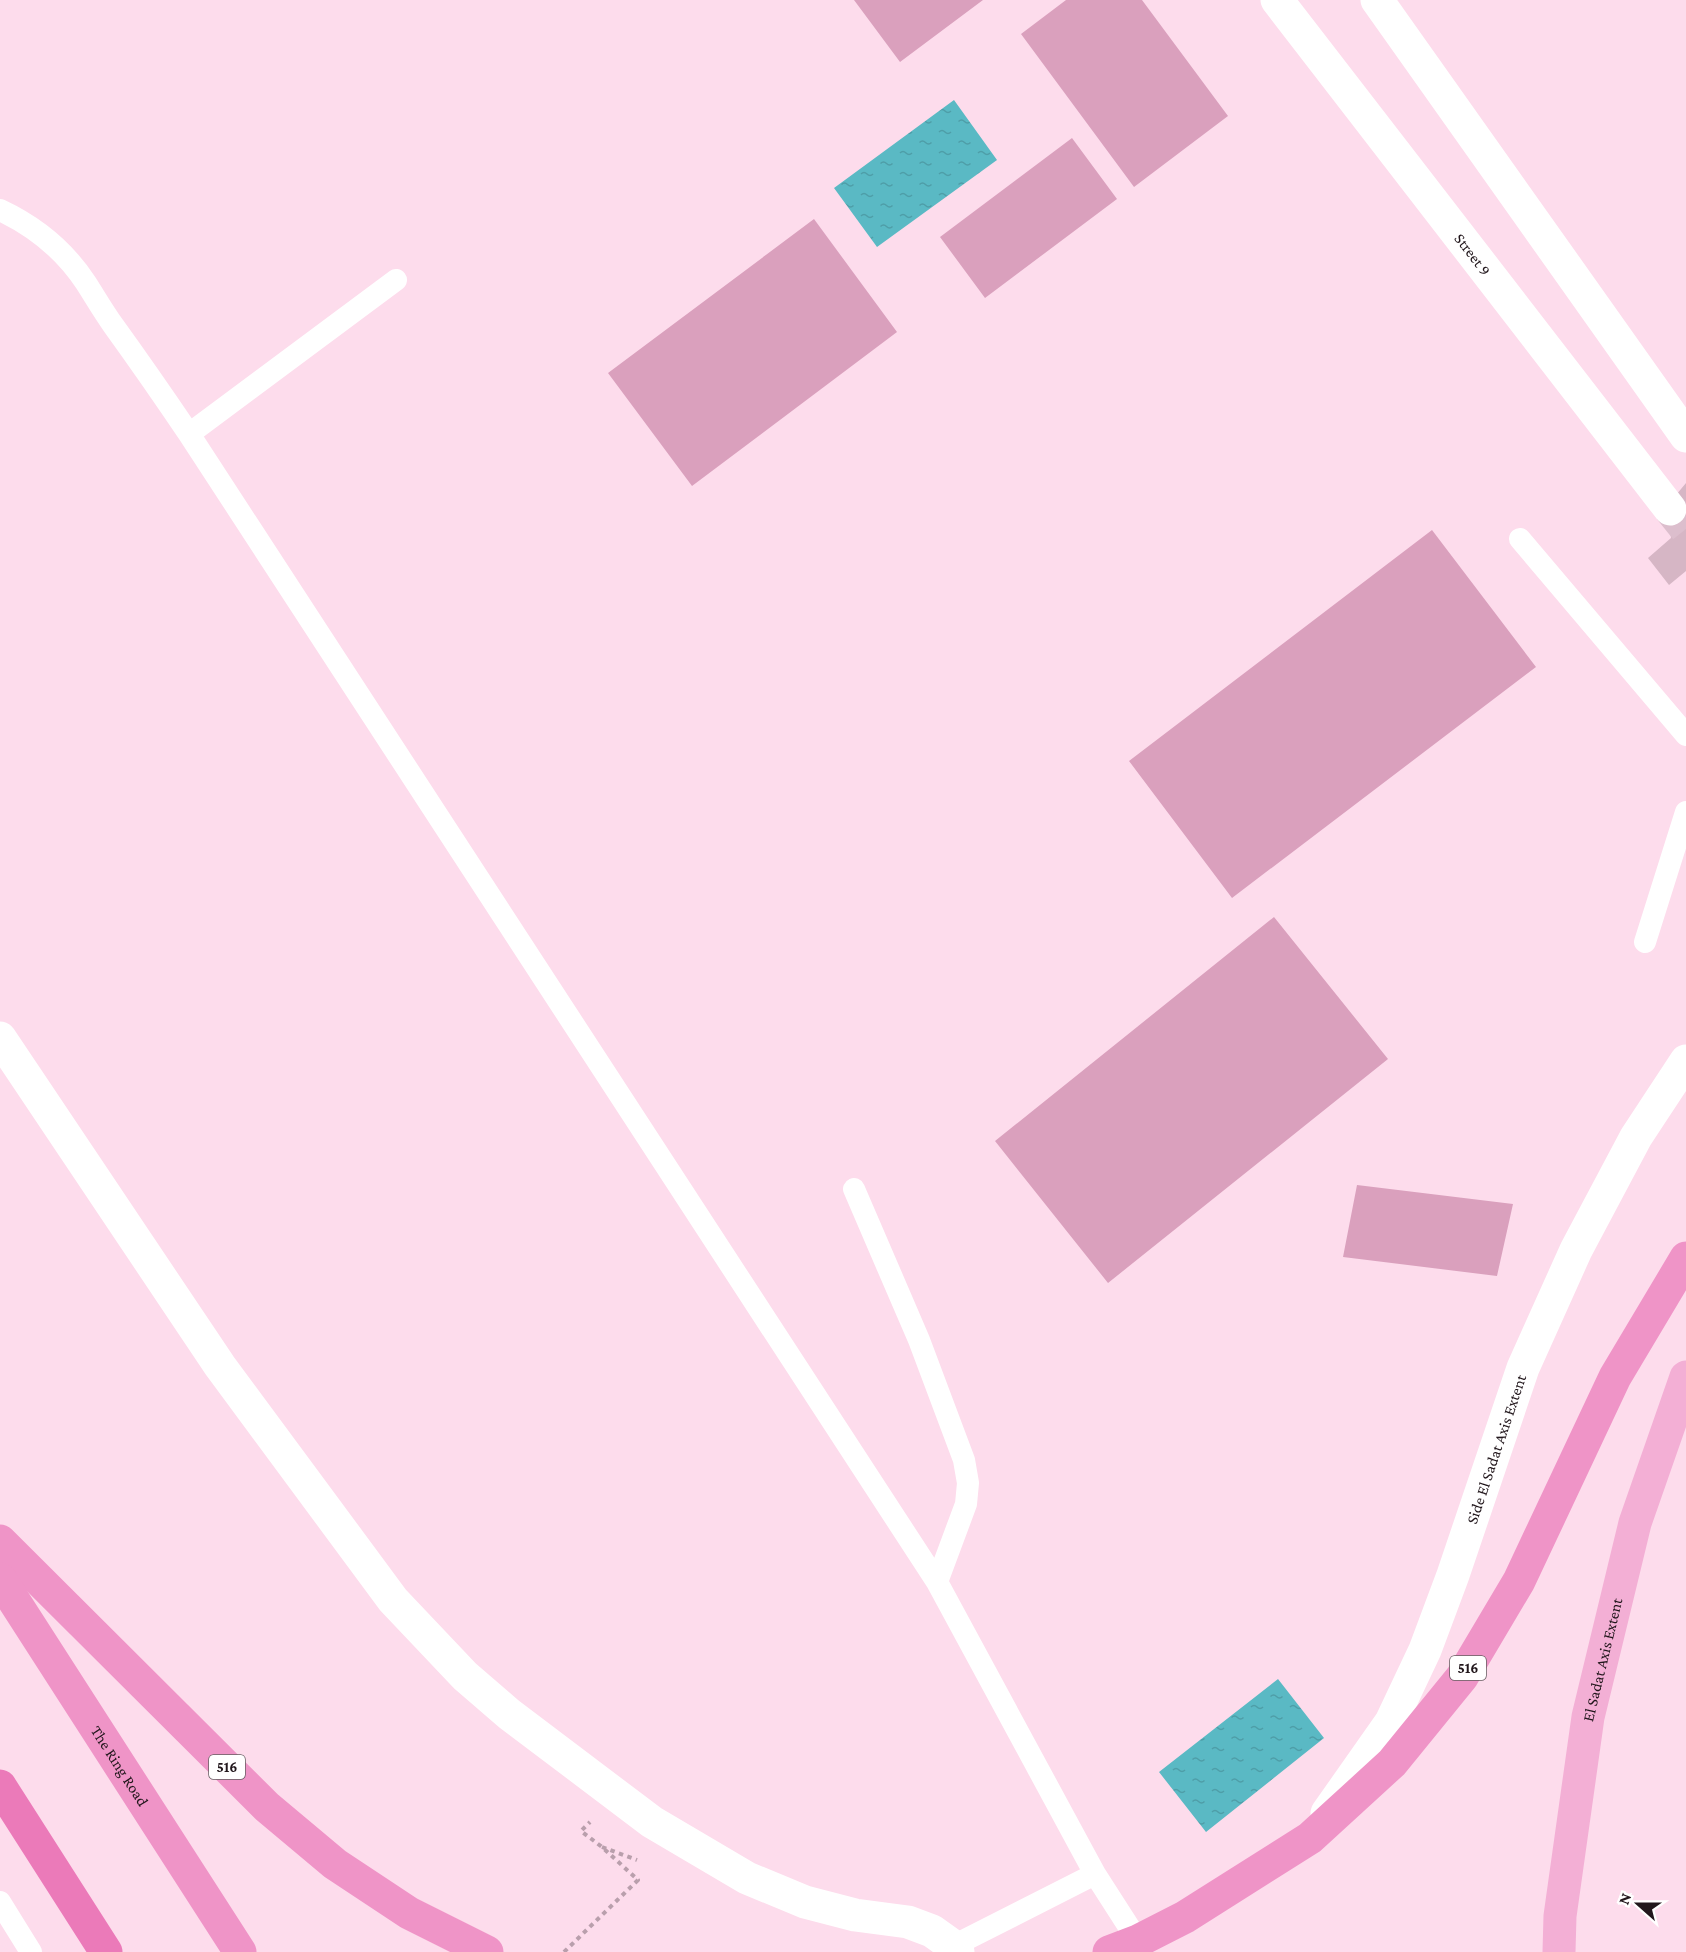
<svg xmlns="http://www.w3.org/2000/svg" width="1686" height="1952" font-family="'Crimson Pro',serif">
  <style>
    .park { fill: #daa0bd }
    .water { fill: url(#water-ripples) }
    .building { fill: #d6b6c5 }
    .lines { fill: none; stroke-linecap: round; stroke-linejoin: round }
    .tertiary-tunnel { stroke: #dcbecd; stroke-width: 33; stroke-dasharray: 33 16; stroke-linecap: butt }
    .path { stroke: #b99fac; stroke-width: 4; stroke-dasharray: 4.5 4.5; stroke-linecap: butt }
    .service { stroke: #fff; stroke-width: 22 }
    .tertiary { stroke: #fff; stroke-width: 33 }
    .primary { stroke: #f3afd5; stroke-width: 33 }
    .trunk { stroke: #ef94c7; stroke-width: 33 }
    .motorway { stroke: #eb7ab9; stroke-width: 33 }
    .labels { text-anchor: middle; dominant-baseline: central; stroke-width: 4.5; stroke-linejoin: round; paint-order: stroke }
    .shield { fill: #fff; stroke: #645d60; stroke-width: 1.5 }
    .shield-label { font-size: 15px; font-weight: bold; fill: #22171c }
    .street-label { font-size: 16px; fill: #22171c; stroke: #fff }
  </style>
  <defs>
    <pattern id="water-ripples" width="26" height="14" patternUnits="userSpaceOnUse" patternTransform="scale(1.5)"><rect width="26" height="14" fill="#5ab9c4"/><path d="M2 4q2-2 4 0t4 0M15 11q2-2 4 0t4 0" fill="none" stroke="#4e9ea8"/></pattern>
  </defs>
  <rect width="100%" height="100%" fill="#fddcec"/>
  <path class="park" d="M854,0h129l-83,62z
    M1066,0h76l86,116 -94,71 -113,-153z
    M1072,138l45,61 -132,99 -45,-61z
    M814,219l83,113 -205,154 -84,-113z
    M1432,530l104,137 -304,231 -103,-137z
    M1274,917l114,142 -280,224 -113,-142z
    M1357,1185l156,19 -16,72 -154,-19z"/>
  <path class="water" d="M954,100l43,60 -120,87 -43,-59z
    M1278,1679l46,59 -118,94 -47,-60z"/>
  <path class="building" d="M1686,483v88l-17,14 -21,-27 23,-20 -2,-20 7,-23z"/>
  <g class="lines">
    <path class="tertiary-tunnel" d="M1670,509l16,20"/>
    <path class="path" d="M602,1847l35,13
      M564,1952l74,-72 -36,-33 -21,-16 9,-9"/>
    <path class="service" d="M0,210c34,16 65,41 86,73 9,14 17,28 27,42 26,36 51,72 76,109l748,1148 158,292 43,67
      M189,434l207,-154
      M1520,539l166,196
      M1645,942l41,-130
      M854,1189l65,151 45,120 4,23 -2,21 -29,78
      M0,1902l31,50
      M953,1946l142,-72"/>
    <g class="tertiary">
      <path id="s1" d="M1277,0l393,509"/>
      <path d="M1377,0l309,436"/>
      <path d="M0,1038l220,328 173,234 72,76 44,38 143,108 95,56 58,24 50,13 53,7 24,9 21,15 5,6"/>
      <path id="s2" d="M1327,1813l64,-91 34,-72 28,-75 70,-207 53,-118 60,-113 50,-76"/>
    </g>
    <path class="primary" id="s3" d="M1559,1952l1,-36 28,-199 47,-194 51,-146"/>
    <g class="trunk">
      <path d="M0,1541l267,266 68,57 74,49 78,39"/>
      <path id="s4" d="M0,1579l240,373"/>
      <path d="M1109,1952l29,-11 47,-24 125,-79 82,-75 70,-86 57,-96 96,-204 71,-119"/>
    </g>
    <path class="motorway" d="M0,1786l106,166"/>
  </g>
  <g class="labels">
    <g class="shield">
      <rect x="1450" y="1656" width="36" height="24" rx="4.5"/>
      <rect x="209" y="1755" width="36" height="24" rx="4.5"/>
    </g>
    <g class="shield-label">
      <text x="1468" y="1668">516</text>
      <text x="227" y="1767">516</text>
    </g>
    <g class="street-label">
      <text stroke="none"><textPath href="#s1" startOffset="321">Street 9</textPath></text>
      <text stroke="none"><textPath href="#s2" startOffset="404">Side El Sadat Axis Extent</textPath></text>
      <text stroke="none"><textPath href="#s3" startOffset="296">El Sadat Axis Extent</textPath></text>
      <text stroke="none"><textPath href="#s4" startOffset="222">The Ring Road</textPath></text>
    </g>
  </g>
  <g transform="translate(1638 1904) rotate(291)" stroke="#ffffff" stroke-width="4.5" paint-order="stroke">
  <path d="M0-4.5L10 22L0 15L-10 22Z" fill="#22171c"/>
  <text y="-9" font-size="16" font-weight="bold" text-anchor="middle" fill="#22171c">N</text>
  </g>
</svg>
